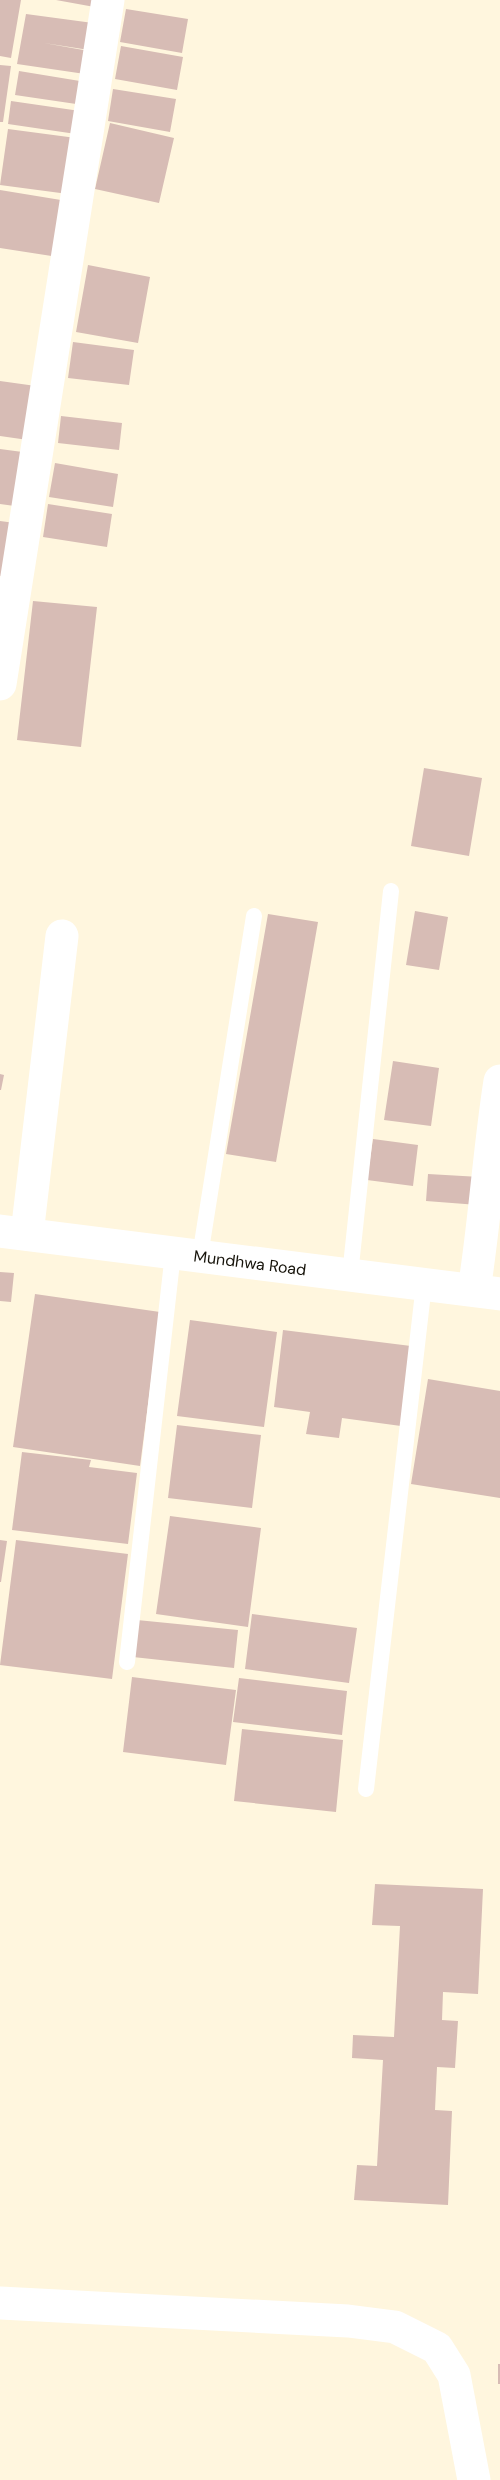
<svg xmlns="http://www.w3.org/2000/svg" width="500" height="2480" font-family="'DM Sans',sans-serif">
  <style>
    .building { fill: #d7bcb5 }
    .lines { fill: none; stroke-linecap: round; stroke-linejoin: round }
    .lane { stroke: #fff; stroke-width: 16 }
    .street { stroke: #fff; stroke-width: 33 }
    .primary { stroke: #fff; stroke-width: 33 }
    .labels { text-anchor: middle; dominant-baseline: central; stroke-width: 5; stroke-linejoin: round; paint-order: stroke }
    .street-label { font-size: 16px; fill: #16130a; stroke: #fff }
  </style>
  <rect width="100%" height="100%" fill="#fff6de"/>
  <path class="building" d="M0,0h21l-10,58 -11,-2z
    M56,0h45l-1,8z
    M126,9l62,10 -6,34 -62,-11z
    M26,14l67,9 -4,27 -45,-7 45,8 -4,23 -68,-10z
    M121,46l62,11 -6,33 -62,-11z
    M0,65l11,1 -8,56h-3z
    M19,71l67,11 -3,23 -68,-10z
    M113,89l63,10 -6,33 -62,-11z
    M11,101l69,10 -4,23 -68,-10z
    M110,123l64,15 -15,65 -64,-14z
    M8,129l68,9 -8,56 -68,-9z
    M0,190l67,11 -9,56 -58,-9z
    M88,265l62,12 -12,66 -62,-11z
    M73,342l61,8 -5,35 -61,-7z
    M0,381l43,6 -8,54 -35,-5z
    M61,416l61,7 -3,27 -61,-7z
    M0,449l30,4 -8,54 -22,-3z
    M55,463l63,11 -5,33 -64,-10z
    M48,504l64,10 -5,33 -64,-10z
    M0,521l15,2 -8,54 -7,-1z
    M33,601l64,6 -16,140 -64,-7z
    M424,768l58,10 -13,78 -58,-10z
    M415,911l33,6 -9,53 -33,-5z
    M268,914l50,8 -42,240 -50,-8z
    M393,1061l46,7 -8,58 -47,-6z
    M0,1074l4,1 -3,15h-1z
    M373,1139l45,6 -5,41 -46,-6z
    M428,1174l52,3 -2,28 -52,-4z
    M0,1272l14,1 -3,29 -11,-1z
    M35,1294l125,18 -20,154 -127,-19z
    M190,1320l87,12 -13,95 -87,-11z
    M283,1330l128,16 -10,80 -59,-8 -3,20 -33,-4 4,-22 -36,-5z
    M428,1379l72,12v107l-89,-14z
    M177,1425l84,10 -9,73 -84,-10z
    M22,1452l69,8 -2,7 48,6 -9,71 -116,-14z
    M170,1516l91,12 -13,99 -92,-13z
    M0,1540l7,1 -6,41h-1z
    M16,1540l112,14 -16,125 -112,-14z
    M252,1614l105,14 -8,55 -104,-14z
    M137,1620l101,10 -4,38 -101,-11z
    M132,1677l104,13 -10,75 -103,-13z
    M239,1678l108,13 -5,44 -109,-13z
    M242,1729l101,11 -7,72 -102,-11z
    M375,1884l108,5 -5,105 -35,-2 -1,28 16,1 -3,47 -18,-1 -2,43 17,1 -4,94 -94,-5 3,-35 20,1 6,-106 -31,-2 1,-23 41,2 6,-111 -28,-1z
    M498,2364h2v20h-2z"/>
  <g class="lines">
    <path class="lane" d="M200,1256l54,-340
      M350,1275l41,-384
      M127,1662l46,-409
      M366,1789l58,-505"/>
    <path class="street" d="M0,684l108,-684
      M27,1234l35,-298
      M474,1290c11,-69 15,-139 26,-209
      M0,2303l348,18 47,6 42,21 17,27 20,105"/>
    <path class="primary" id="s1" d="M0,1231l500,63"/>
  </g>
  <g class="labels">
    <g class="street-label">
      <text stroke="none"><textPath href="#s1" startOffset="252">Mundhwa Road</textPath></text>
    </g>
  </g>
</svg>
